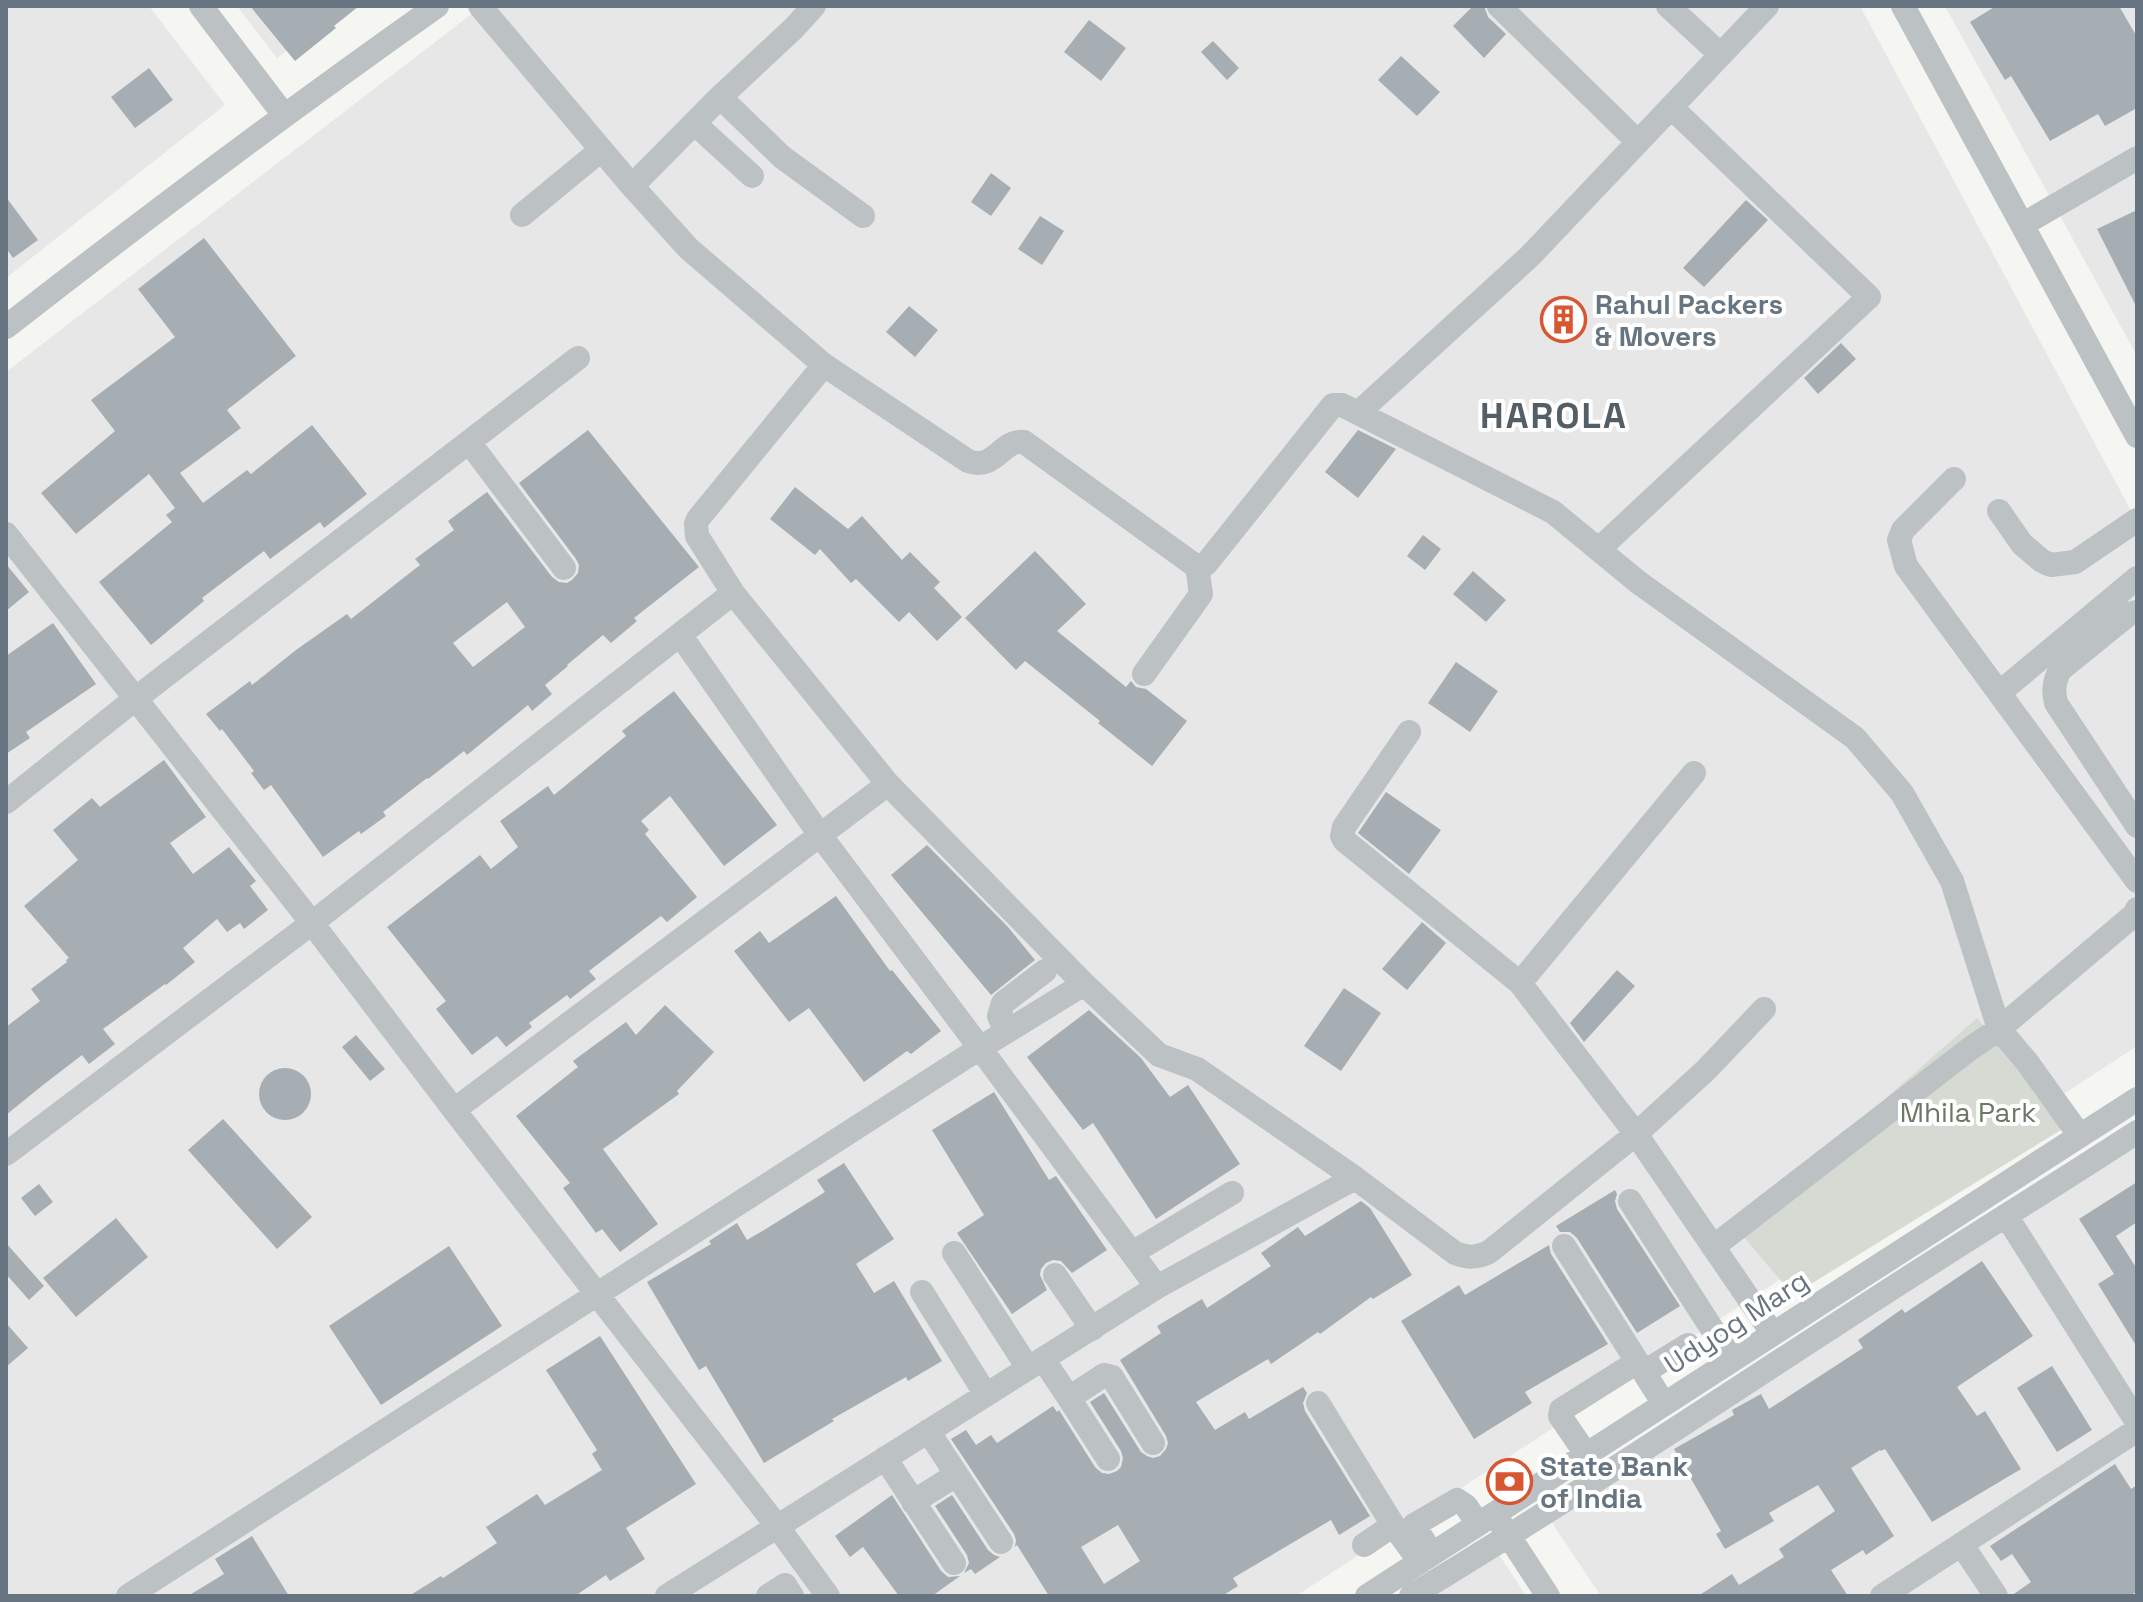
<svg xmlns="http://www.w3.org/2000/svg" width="2143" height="1602" font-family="'Space Grotesk',sans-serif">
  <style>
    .built { fill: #e6e7e6 }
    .green { fill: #d5dad2 }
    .building { fill: #a6aeb3; fill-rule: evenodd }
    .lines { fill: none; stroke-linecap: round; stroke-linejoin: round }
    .minor { stroke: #bcc1c4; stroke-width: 24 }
    .labels { text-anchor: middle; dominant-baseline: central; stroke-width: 8; stroke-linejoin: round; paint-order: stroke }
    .poi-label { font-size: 28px; font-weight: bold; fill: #667581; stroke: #fff; text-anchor: start }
    .park-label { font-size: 28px; fill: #697965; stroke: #fff }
    .street-label { font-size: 28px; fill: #667581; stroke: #fff }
    .district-label { font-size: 36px; font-weight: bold; letter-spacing: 2px; fill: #545e67; stroke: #fff }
  </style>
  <rect width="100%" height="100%" fill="#f5f5f2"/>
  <path class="built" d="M6,6h143l76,99 -219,173z
    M237,6h107l-67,52z
    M482,6h1378l277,516v524l-841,550h-1290v-1224z
    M1945,6h192v350z
    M2137,1145v451h-536l-51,-76z
    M1498,1553l28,43h-95z"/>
  <path class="green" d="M1977,1018l87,110 -271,167 -56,-66z"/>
  <path class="building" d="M250,6h109l-25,20 2,2 -41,33z
    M1473,6h11l4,11 18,17 -22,24 -31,-32z
    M1996,6h123l18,31v71l-32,18 -7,-12 -48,27 -39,-65 -6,4 -35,-58z
    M1089,20l37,28 -25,33 -37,-29z
    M1213,41l26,27 -12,12 -26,-28z
    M1401,56l39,36 -23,24 -39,-36z
    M149,68l24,32 -38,28 -24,-31z
    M991,173l20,15 -20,28 -20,-14z
    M6,197l32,43 -25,18 -7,-10z
    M1746,200l22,20 -64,67 -21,-19z
    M2137,210v98l-40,-79z
    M1040,216l24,15 -22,34 -24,-16z
    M204,238l92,118 -69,54 14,18 -61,45 23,30 44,-33 4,4 61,-49 55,69 -43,34 -4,-6 -50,37 -6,-8 -62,47 2,3 -53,44 -52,-63 73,-60 -6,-7 9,-7 -26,-34 -73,60 -35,-41 74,-62 -24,-31 84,-63 -37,-48z
    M1559,296l21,16 -15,17 -21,-20z
    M909,306l29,24 -23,27 -29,-25z
    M1841,343l15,16 -38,35 -14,-16z
    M588,430l111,137 -65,51 3,3 -26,22 -8,-8 -36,30 1,1 -23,19 7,9 -20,17 -4,-6 -61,50 -3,-4 -36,28 -1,-1 -44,34 3,4 -25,18 -2,-3 -36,26 -52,-72 -7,5 -13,-17 3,-2 -32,-42 -2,2 -14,-17 44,-33 2,4 44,-35 51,-36 4,5 69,-54 -5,-6 39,-29 -6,-9 39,-29 65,85 7,5 8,1 5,-3 6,-7 1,-8 -3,-6 -57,-76zM507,602l18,25 -52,40 -20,-24z
    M1358,430l38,19 -38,49 -33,-26z
    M795,487l53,42 14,-13 40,44 8,-8 30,30 -6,6 28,29 -25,24 -28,-29 -10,10 -43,-43 -5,4 -31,-34 -5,6 -45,-36z
    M1423,535l18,14 -16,21 -18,-14z
    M1035,551l51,53 -29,27 69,56 5,-6 5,6 10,2 41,32 -35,45 -54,-43 2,-2 -75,-60 -9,9 -51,-52z
    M6,564l23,28 -23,19z
    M1473,571l33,29 -20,22 -33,-28z
    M53,623l43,61 -70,48 4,6 -24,16v-98z
    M1456,662l42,29 -28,41 -42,-29z
    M674,691l103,134 -53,41 -54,-70 -29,25 8,9 -4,4 52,63 -30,25 -6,-6 -72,55 7,8 -26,20 -3,-4 -38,28 3,4 -26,20 -9,-11 -25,19 -36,-46 10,-8 -59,-74 93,-72 11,14 27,-22 -18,-26 48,-35 6,9 72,-59 -4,-5z
    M164,760l42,57 -36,26 23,31 36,-27 27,34 -6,5 18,24 -24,19 -4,-6 -13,9 -10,-13 -34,29 12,14 -29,23 -1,-1 -62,45 12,15 -26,20 -7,-9 -39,30 -37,30v-88l34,-26 -9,-12 36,-27 -1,-2 3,-2 -45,-52 54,-46 -25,-30 39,-32 8,9z
    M1386,792l55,38 -32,44 -51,-41z
    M927,845l81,82 27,33 -44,35 -100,-120z
    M836,896l54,75 2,-1 49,61 -30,23 -4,-3 -43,31 -55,-74 -20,14 -55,-71 26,-20 9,12z
    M1422,922l24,21 -39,47 -25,-21z
    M1617,970l18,16 -51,56 -14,-19z
    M1344,988l37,25 -40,58 -37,-25z
    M665,1005l49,47 -37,39 2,3 -76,55 55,75 -38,28 -18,-23 -6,4 -33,-45 7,-5 -54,-67 62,-49 -5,-6 53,-39 10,13z
    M1089,1010l52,48 29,39 18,-12 52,79 -84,55 -63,-96 -10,7 -56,-73z
    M356,1035l29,34 -15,12 -28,-34z
    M259 1094a26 26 0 1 1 52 0a26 26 0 1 1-52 0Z
    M994,1092l55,88 7,-4 51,74 -35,23 -11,-12 -8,-1 -7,3 -5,6 -1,6 7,15 -35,24 -55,-81 27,-18 -52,-85z
    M223,1119l89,98 -35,32 -89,-99z
    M844,1163l50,76 -38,25 18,29 20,-12 48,80 -34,20 -2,-4 -74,42 2,2 -70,42 -58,-97 -7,4 -52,-88 64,-38 -2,-3 28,-18 10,17 22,-13 56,-35 -8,-12z
    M2137,1182v40l-21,14 21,33v78l-39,-63 16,-10 -35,-55z
    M39,1184l14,18 -18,14 -14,-18z
    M1615,1190l2,4 -2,7 2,8 63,97 -43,27 -60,-95 -7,-6h-10l-4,-6z
    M1361,1201l9,7 42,67 -39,24 -2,-2 -51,37 -2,-2 -47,32 -3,-5 -72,43 19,28 30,-18 4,7 54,-32 4,6 -4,10 2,8 65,105 -31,19 -8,-15 -98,58 5,8 -16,10h-173l-32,-51 -2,2 1,-7 -2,-6 -63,-95 15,-9 10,15 15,-10 6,8 56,-37 4,6 2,-2 36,57 7,6 7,1 8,-3 4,-4 2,-9 -2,-7 -31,-49 14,-9 37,59 6,4 6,2 7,-2 6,-7 2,-6 -2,-7 -46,-76 41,-27 -4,-7 45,-27 5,9 64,-42 -10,-13 37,-26 7,9zM1118,1525l22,36 -36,23 -23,-37z
    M116,1218l32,39 -72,60 -33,-39z
    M6,1243l38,43 -15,14 -23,-26z
    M1549,1245l2,9 57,90 -83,48 7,11 -58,36 -73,-118 58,-36 6,10z
    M449,1246l53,80 -121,79 -52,-79z
    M1982,1261l51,75 -76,51 20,29 8,-5 36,58 -89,53 -47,-73 -4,2 -1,-1 -29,18 43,68 -28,19 -3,-5 -32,20 17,26h-150l34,-22 7,11 45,-28 -5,-8 56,-38 -17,-26 -49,28 5,8 -49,28 -9,-15 5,-3 -47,-82 60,-34 -2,-5 29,-16 8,15 94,-61 -5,-8 44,-31 3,4z
    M6,1323l22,25 -22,19z
    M600,1336l96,148 -70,44 19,31 -35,22 -4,-6 -31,21h-166l32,-20 2,2 54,-35 -11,-16 51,-33 8,11 57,-35 -10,-16 5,-4 -51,-80z
    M2052,1366l40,64 -35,22 -40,-64z
    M2115,1464l16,25 6,-4v106l-7,5h-119l20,-14 -19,-28 -11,7 -11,-15z
    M892,1495l49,76 7,6 12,-1 -28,20h-33l-36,-49 -13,10 -15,-21z
    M952,1495l36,55 6,5 6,2 -25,17 -4,-5 -7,4 5,-10 -2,-8 -32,-49z
    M252,1536l37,60h-101l36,-22 -9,-15z"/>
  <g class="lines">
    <path class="minor" d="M201,6l83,109
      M480,6l152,180 57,63 135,116 144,96c28,10 33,-22 56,-19l169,122 9,2 4,-2 127,-159h9l16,8
      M1499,6l139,136
      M1668,6l53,49
      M1767,6l-237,250 -172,157 195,99 85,70 217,156 47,55 50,88 47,148 28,33 53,74
      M1903,6l234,430
      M720,97l62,60 81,59
      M694,123l58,53
      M632,186l85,-86 77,-72 20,-22
      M522,215l79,-65
      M2022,225l115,-67
      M6,327c141,-110 285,-218 431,-321
      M469,442l95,126
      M1954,479l-51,51 -4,10 7,26 231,315
      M1999,511l23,33 20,17 9,4 24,-3 62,-42
      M6,534l306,389 142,187 323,416 51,70
      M1599,549l270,-252 -197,-189
      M2137,612l-8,2 -69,56c-6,12 -7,20 -4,33l81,123
      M681,636l139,199 160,213 177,239
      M1144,674l57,-80 -4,-28
      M1999,693l138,-115
      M1409,732l-65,95 -2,9 3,5 175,142 116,151 137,200
      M6,802l129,-103 443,-341
      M1520,983l174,-210
      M1006,1032l-7,-16 4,-13 42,-32
      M454,1110l434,-326
      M6,1154l306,-231 421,-330
      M1355,1178l100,75c13,5 21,5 34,-1l147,-118 70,-64 58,-61
      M1630,1201l102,159
      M2007,1217l130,205
      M1564,1246l100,158
      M1713,1247l258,-199 28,-19 136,-115 2,-5
      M954,1253l74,115
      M1132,1253l100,-60
      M1055,1275l37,54
      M922,1292l64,103
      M1043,1359l26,39 35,-23 8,2 41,66
      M1644,1372l44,-27
      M1069,1398l39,61
      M1318,1403l75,122 27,37
      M928,1431l73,111
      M1586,1454l-26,-38 1,-6 65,-41
      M885,1458l69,105
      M913,1502l43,-27
      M1501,1524l47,72
      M1364,1545l29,-20
      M1962,1545l34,51
      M1432,1554l-18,-29 43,-25 9,6 12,18
      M128,1596l852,-548 104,-64
      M667,1596l490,-309 198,-109 -158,-109 -38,-14 -75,-71 -196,-200 -155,-191 -36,-57 -1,-12 2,-5 126,-154
      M768,1596l17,-11 7,11
      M1367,1596l770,-497
      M1411,1596c147,-89 290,-184 435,-278 96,-63 194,-123 291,-186
      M1882,1596l255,-166"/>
  </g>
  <defs>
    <symbol id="building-ring" viewBox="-11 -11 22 22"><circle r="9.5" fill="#fff" stroke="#d65731" stroke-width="1.5"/><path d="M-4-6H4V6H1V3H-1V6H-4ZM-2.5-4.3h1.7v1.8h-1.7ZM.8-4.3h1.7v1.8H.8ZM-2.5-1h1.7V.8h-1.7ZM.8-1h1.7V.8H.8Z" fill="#d65731"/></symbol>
    <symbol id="bank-ring" viewBox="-11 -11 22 22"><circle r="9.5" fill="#fff" stroke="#d65731" stroke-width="1.5"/><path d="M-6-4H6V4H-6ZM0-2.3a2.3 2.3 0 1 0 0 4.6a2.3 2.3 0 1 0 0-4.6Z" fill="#d65731"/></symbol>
  </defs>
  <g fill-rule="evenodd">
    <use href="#building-ring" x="1538" y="294" width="51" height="51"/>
    <use href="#bank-ring" x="1484" y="1456" width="51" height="51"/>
  </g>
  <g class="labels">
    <g class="poi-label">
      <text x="1595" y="304">Rahul Packers<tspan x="1595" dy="32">&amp; Movers</tspan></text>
      <text x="1540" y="1466">State Bank<tspan x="1540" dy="32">of India</tspan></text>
    </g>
    <g class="park-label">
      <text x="1968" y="1112">Mhila Park</text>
    </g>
    <g class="street-label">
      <text transform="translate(1736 1322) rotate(-33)">Udyog Marg</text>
    </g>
    <g class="district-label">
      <text x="1554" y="416">HAROLA</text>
    </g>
  </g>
  <rect width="2143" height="1602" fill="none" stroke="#667581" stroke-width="16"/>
</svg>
